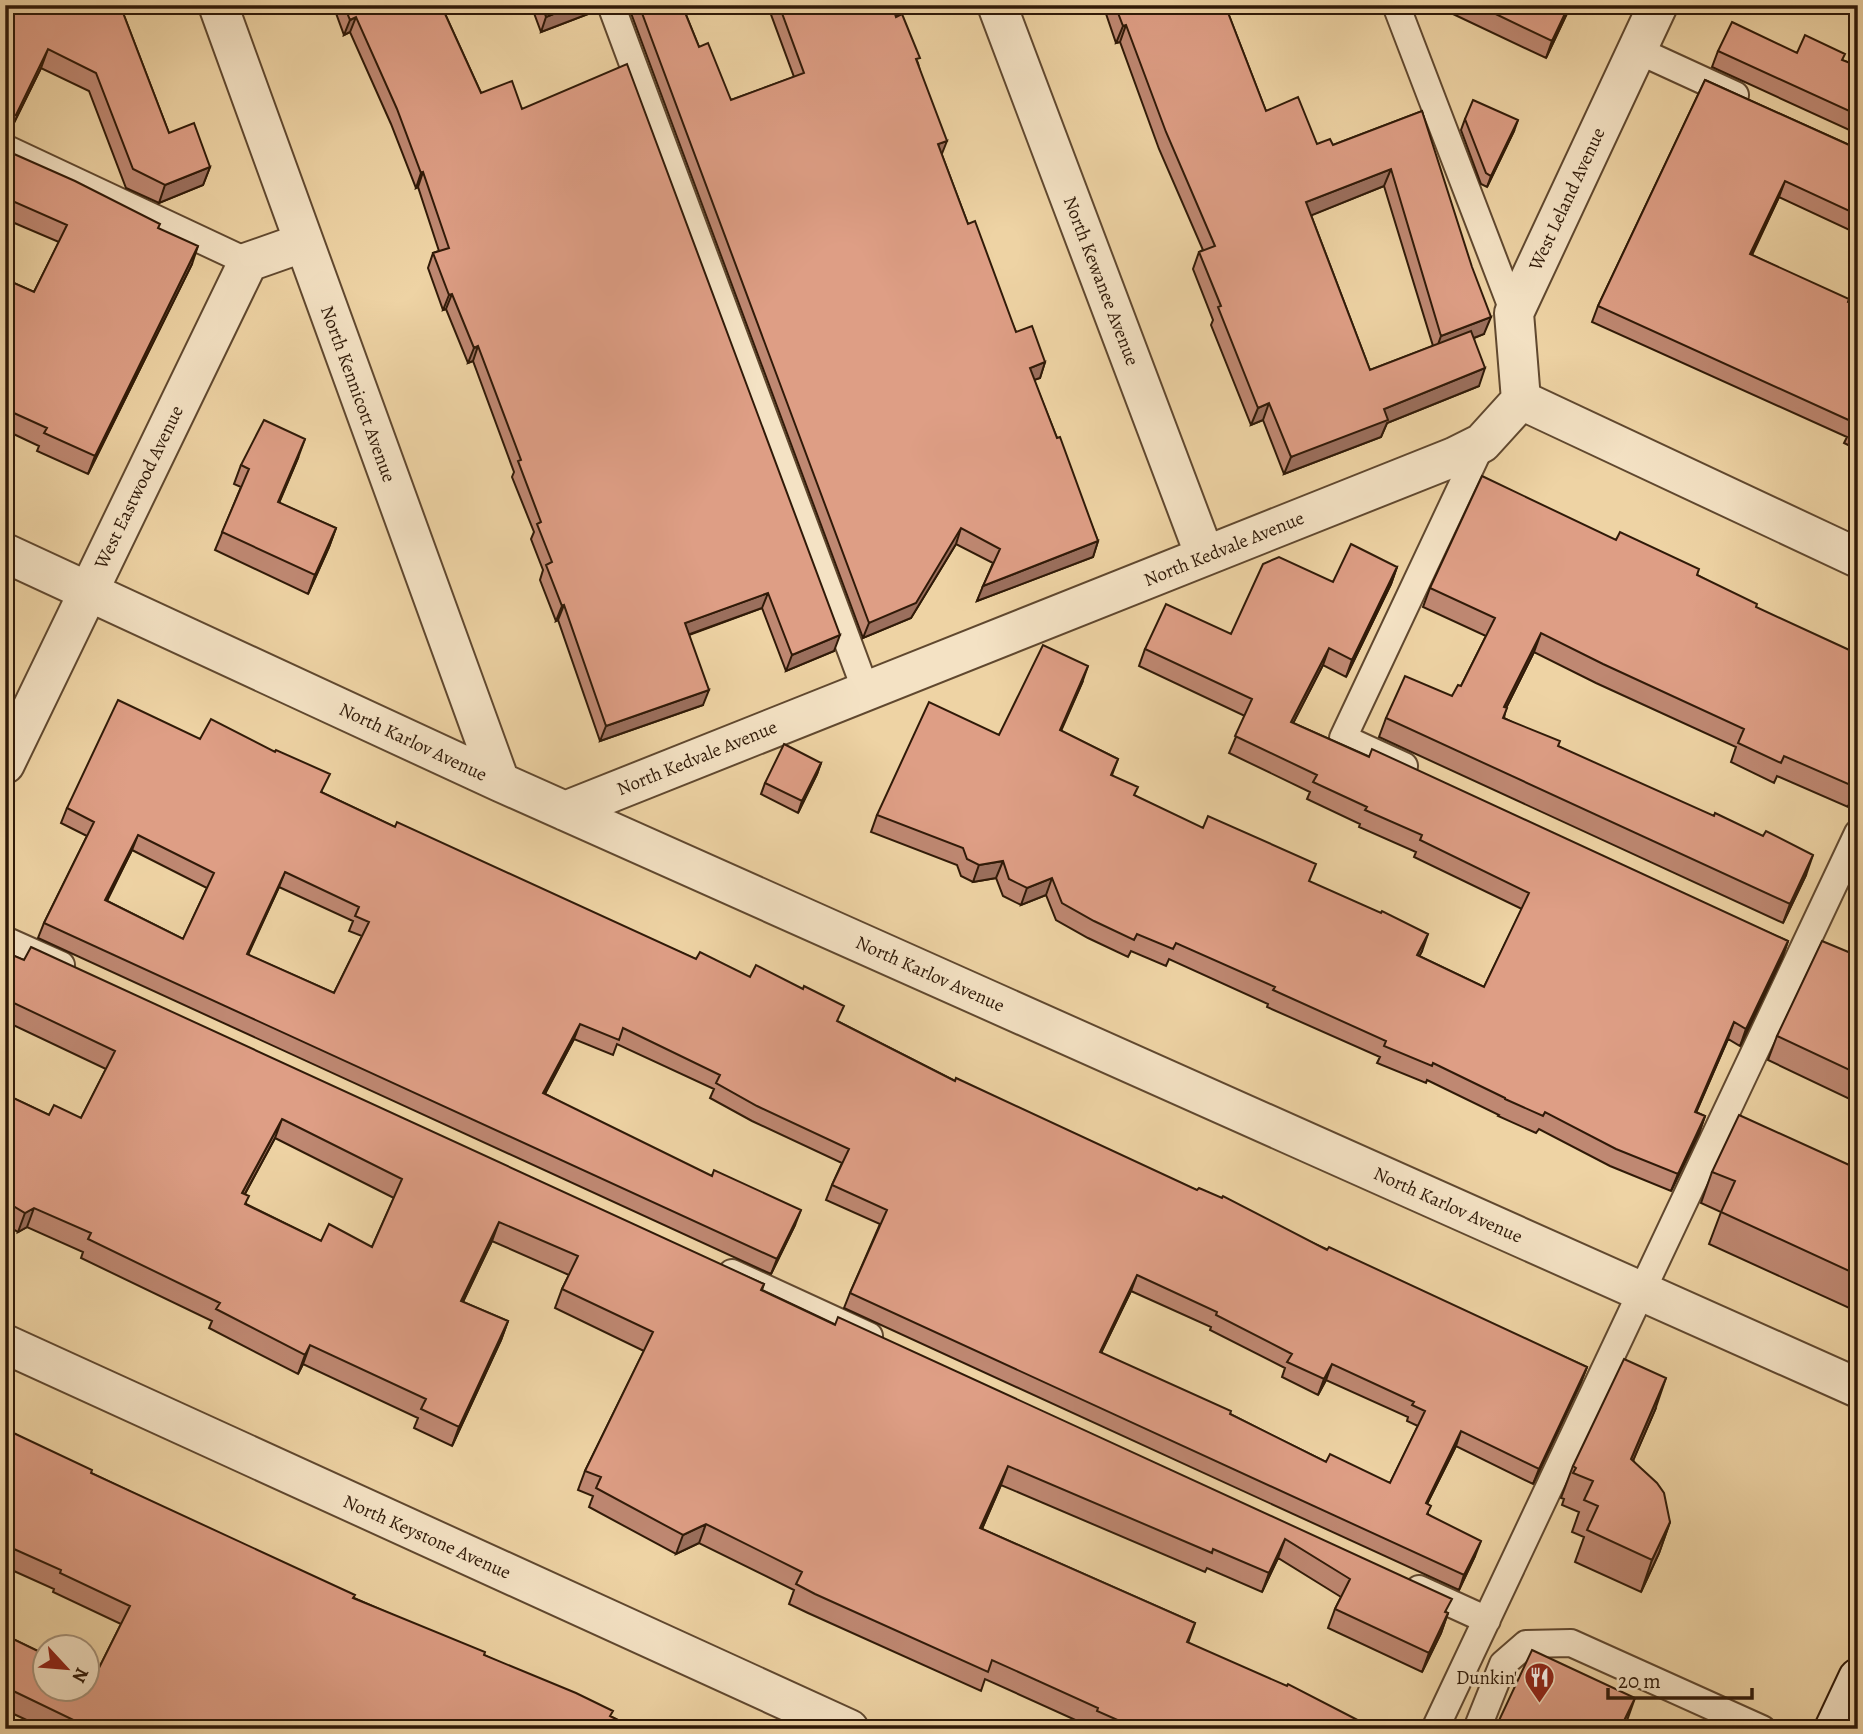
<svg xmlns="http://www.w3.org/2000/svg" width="1863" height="1734" font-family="Alegreya,serif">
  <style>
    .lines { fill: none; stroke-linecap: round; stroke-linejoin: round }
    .service-casing { stroke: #60482f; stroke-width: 30 }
    .minor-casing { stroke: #60482f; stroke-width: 42 }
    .secondary-casing { stroke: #301a08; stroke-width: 42 }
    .service { stroke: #f4e2c4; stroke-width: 26 }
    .minor { stroke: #f4e2c4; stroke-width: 38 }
    .secondary { stroke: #f4e2c4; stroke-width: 38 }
    .wall { fill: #bf8872; stroke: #301a08; stroke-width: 2; fill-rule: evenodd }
    .shaded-wall { fill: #9b6f5d; stroke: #301a08; stroke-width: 2 }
    .building { fill: #de9e85; stroke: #301a08; stroke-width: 2; fill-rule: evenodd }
    .labels { text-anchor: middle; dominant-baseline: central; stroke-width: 6; stroke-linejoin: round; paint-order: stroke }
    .street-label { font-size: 19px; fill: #301a08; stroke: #f4e2c4 }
    .poi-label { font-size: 19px; fill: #301a08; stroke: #f4e2c4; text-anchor: end }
  </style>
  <rect width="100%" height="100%" fill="#eed3a4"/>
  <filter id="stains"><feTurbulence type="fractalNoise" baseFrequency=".00286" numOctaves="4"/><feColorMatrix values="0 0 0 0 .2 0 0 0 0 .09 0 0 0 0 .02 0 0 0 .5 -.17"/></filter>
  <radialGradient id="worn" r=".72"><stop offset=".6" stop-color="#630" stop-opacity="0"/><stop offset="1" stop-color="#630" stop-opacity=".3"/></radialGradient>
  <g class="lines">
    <defs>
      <path id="service" d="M611,5l255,686
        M1396,5l118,308
        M1637,50l98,45
        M5,148l243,114
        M1404,766l-61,-28 139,-295
        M5,940l56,25
        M732,1273l137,63
        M1419,1589l68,31
        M1435,1729l423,-896
        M1477,1729l26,-65 23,-20 45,-1 191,86"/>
      <path id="minor" d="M218,5l282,777
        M997,5l208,551
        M1521,400l-7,-87 144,-308
        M1521,400l337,158
        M5,553l495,229 1358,606
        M5,764l243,-502 54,-19
        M565,811l889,-354 28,-14 39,-43
        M5,1344l844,385"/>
      <path id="secondary" d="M1834,1729l24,-51"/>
    </defs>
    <use href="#service" class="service-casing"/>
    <use href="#minor" class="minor-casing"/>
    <use href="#secondary" class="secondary-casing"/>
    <use href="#service" class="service"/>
    <use href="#minor" class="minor"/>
    <use href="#secondary" class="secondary"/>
  </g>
  <path class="wall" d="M5,5h115l49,128 41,34 -7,18 -44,18 -33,-15 -37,-97 -48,-23 -32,65 -4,1z
    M333,5h108l40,88 41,16 312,542 -48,20 -24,-63 -73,27 14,70 -103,36 -42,-121 -2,1 -16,-41 3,-10 -12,-31 3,-7 -22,-55 2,-5 -41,-111 -5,2 -22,-54 -3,1 -15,-42 5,-15 6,-2 -21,-64 -2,1 -25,-64 -41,-92 -6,3z
    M531,5h67l-2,6 -55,21z
    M628,5h54l17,42 32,53 63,-23 -24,-65 -2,1 -3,-8h127l26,58 24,92 26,69 48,108 29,30 -5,16 -6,2 64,161 -5,16 -116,44 16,-38 -37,-19 -45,74 -48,20z
    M1103,5h122l41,106 51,33 16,1 89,-34 62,223 -10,4 5,48 -92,37 -6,14 -97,37 -21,-54 -12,5 -40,-100 2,-5 -20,-51 6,-17 4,-2 -44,-101 -39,-107 -4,1zM1384,186l49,160 -63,24 -59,-155z
    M1434,5h137l-25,53z
    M1718,51l79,2 45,7 16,6v68l-146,-67z
    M1705,80l153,69v85l-79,-37 -27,58 106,51v144l-14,-7 3,-6 -255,-115 6,-16z
    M1465,119l49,12 -27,56 -6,-3 -20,-54z
    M5,150l153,78 34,36 -104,210 -51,-23 2,-5 -34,-16v-151l29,13 25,-50 -54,-23z
    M298,458l-19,45 57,25 -7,19 -21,47 -93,-44 26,-63 -7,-3 7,-19z
    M1616,540l81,35 59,32 102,177 -10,23 -71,-31 -3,7 -43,-21 5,-15 -140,-64 -62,-31 -28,56 -2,10 302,157 -23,48 -404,-186 7,-19 66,-22 9,-10 25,-50 -63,-29 7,-19z
    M1397,567l-6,17 -45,93 -23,-12 -30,58 495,218 -6,17 -42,88 -12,-7 -32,73 9,4 -6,17 -28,58 -61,-25 -71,-37 -3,4 -38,-17 1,-1 -72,-35 -1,3 -49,-20 3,-6 -113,-50 1,-3 -99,-45 -3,7 -35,-15 -3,6 -40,-19 -32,-18 -10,-25 -25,10 -18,-9 -7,-18 -23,4 -12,-6 -4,-11 -86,-33 6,-17 122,-80 83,-52 -21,48 57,28 -6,16 23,21 175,86 112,69 -3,5 65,31 38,-78 -108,-52 2,-5 -57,-25 1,-3 -53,-25 3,-7 -81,-39 16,-37 -106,-50 6,-17 86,-15 102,-52z
    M200,739l75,13 48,41 72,34 444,195 116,59 632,286 -6,15 -48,102 -77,-38 -29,58 1,10 47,42 -16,34 -615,-282 6,-15 30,-69 -54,-24 6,-15 10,-22 -90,-42 -42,-23 4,-9 -97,-45 -4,11 -39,-16 -29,55 250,131 -24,49 -733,-336 6,-15 43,-87 -26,-13 6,-15zM132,850l75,38 -24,51 -76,-38zM279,887l74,34 -4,10 13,5 -28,57 -86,-38zM1131,1291l80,36 -1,3 75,38 -3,9 36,18 8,-15 82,37 -1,4 11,5 -28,57 -64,-21 -96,-48 -129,-61z
    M821,763l-4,11 -19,39 -37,-19 4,-11z
    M5,952l759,332 -2,6 686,323 -7,20 -19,39 -94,-44 7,-19 6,-12 -63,-39 -16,34 -55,-24 -2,4 -204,-87 -19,44 213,94 -7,20 187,86h-285l1,-2 -106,-48 -4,12 -173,-78 -19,-9 5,-14 -95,-47 -23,11 -87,-47 4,-11 -15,-6 7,-19 59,-120 -89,-43 7,-19 7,-14 -77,-34 -29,61 45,19 -7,19 -49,106 -38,-18 4,-10 -115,-54 -5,10 -89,-46 3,-7 -131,-63 2,-6 -56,-25 -9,5 -13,-8v-130l44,21 32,3 25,-49 -99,-47 -2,3zM275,1138l119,60 -22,49 -51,-6 -75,-37 -1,-10z
    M1858,956v147l-90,-43 9,-24z
    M1858,1169v143l-149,-68 12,-32 -20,-9 11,-31z
    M1655,1410l-22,50 37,62 -11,31 -18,39 -66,-30 9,-25 -12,-5 7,-20 -17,-7 2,-6 -3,-1 12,-32z
    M5,1429l86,44 263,125 130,57 152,74h-590l-41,-19v-75l89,43 27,-54 -68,-32 1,-3 -49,-22z"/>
  <path class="shaded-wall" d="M576,5h22l-2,6 -55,21 5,-15z
    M1569,5h2l-25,53 6,-17z
    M356,17l-6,15 -6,3 6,-15z
    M1126,25l-6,17 -4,1 7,-17z
    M48,49l-7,19 -32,65 -4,1v-18z
    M1518,120l-4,11 -27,56 4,-11z
    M947,141l-6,15 -3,-12z
    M210,167l-7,18 -44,18 6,-18z
    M1391,169l-7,17 -84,34 6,-18z
    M423,172l-5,15 -2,1 5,-15z
    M1785,181l-6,16 -35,73 6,-16z
    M198,246l-6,18 -104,210 7,-18z
    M452,294l-6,15 -3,1 6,-15z
    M1491,317l-7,17 -49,19 6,-17z
    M478,346l-5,15 -5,2 6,-15z
    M1045,362l-5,16 -15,5 5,-15z
    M1485,368l-6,18 -92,37 -6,14 -97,37 7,-17 93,-48z
    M1269,403l-6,17 -12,5 7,-17z
    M305,439l-7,19 -27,63 7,-19z
    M336,528l-7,19 -21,47 7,-19z
    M961,528l-5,16 -45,74 -48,20 6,-15z
    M1098,541l-5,16 -116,44 6,-15z
    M1397,567l-6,17 -45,93 6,-17z
    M768,593l-6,15 -83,30 6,-15z
    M564,605l-6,15 -2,1 6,-15z
    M1541,633l-7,19 -37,74 7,-19z
    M840,635l-6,16 -48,20 6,-16z
    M1329,648l-6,17 -38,74 6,-17z
    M1088,666l-6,17 -29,64 7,-17z
    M709,690l-6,15 -103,36 6,-15z
    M821,763l-4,11 -19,39 4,-12z
    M1858,781v3l-10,23 7,-20z
    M138,835l-6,15 -33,65 6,-15z
    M1813,855l-7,20 -23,48 7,-19z
    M1003,861l-7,17 -23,4 6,-17z
    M285,872l-6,15 -38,82 6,-15z
    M1052,878l-6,17 -25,10 6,-17z
    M1428,934l-6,17 -11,21 6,-17z
    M1788,941l-6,17 -42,88 6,-17z
    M1734,1022l-6,17 -39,90 6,-17z
    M580,1024l-6,15 -37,69 6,-15z
    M1705,1116l-6,17 -28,58 7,-17z
    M282,1119l-7,19 -40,74 7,-19z
    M34,1208l-7,19 -9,5 7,-19z
    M801,1210l-6,15 -24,49 6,-15z
    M499,1222l-7,19 -38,79 7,-19z
    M1137,1275l-6,16 -37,76 6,-15z
    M508,1321l-7,19 -49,106 7,-19z
    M310,1345l-7,19 -5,10 7,-19z
    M1332,1364l-6,16 -8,15 6,-16z
    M1587,1367l-6,15 -48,102 6,-15z
    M1666,1378l-11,32 -35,81 11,-32z
    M1461,1431l-5,15 -36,72 6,-15z
    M1008,1466l-7,19 -27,62 6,-19z
    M1670,1522l-11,31 -18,39 11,-32z
    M706,1524l-7,19 -23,11 7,-19z
    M1285,1539l-7,19 -16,34 7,-19z
    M1481,1541l-6,15 -16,34 5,-15z
    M1448,1613l-7,20 -19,39 7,-19z
    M1635,1698l-11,31h-4z"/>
  <path class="building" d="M5,5h115l49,128 25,-10 16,44 -45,18 -32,-16 -37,-96 -48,-24 -32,66 -11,1z
    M344,5h97l40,88 31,-12 10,28 105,-45 213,571 -48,20 -24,-62 -83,30 24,67 -103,36 -42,-121 -2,1 -16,-41 6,-3 -15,-38 4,-2 -23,-61 3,-1 -43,-114 -4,2 -22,-54 -3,1 -16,-42 16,-5 -26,-76 -2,1 -24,-64 -41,-92 -6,3z
    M542,5h34l-30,12z
    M639,5h43l17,42 9,-4 23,57 73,-27 -25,-68h113l4,12 6,-3 18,44 -4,1 31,82 -9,3 30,80 7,-3 41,111 16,-6 13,36 -15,6 27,70 3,-1 38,104 -115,45 17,-37 -39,-21 -45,75 -47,20z
    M1115,5h110l41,106 32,-14 19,47 13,-5 3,6 89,-34 50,156 19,50 -50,19 -50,-167 -85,33 64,168 101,-39 14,37 -101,41 4,11 -97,37 -22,-54 -11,5 -40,-101 3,-1 -22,-54 16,-6 -49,-114 -40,-107 -3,1z
    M1477,5h92l-17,36z
    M1732,22l65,31 8,-18 40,19 -3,6 16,6v49l-140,-64z
    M1705,80l153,69v66l-73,-34 -35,73 99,45 -1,3 10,4v125l-8,-4 3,-5 -255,-116z
    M1473,100l45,20 -27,56 -5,-3 -21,-54z
    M5,150l70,31 85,43 -2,4 40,18 -103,210 -51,-23 3,-5 -42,-19v-130l29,13 33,-67 -57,-25 1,-3 -6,-3z
    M264,420l41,19 -27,63 58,26 -21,47 -93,-43 27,-63 -8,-4z
    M1482,476l134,64 4,-8 79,37 -2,6 60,29 -1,3 102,47v127l-3,6 -71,-31 -3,7 -43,-20 6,-14 -141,-65 -62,-31 -37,74 3,1 -4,10 57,23 -2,5 156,70 1,-3 48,23 3,-5 47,24 -23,49 -404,-186 19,-42 47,20 6,-11 3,1 34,-68 -65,-30z
    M1351,544l46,23 -45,93 -23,-12 -38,74 78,35 3,-8 416,192 -42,88 -12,-7 -39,90 10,4 -27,58 -62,-25 -71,-37 -2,4 -38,-17v-1l-72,-35 -1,3 -48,-20 2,-5 -113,-51 2,-3 -99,-44 -3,6 -36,-15 -3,6 -40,-19 -32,-18 -10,-25 -25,10 -18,-9 -6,-18 -24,4 -12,-6 -4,-11 -86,-33 52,-113 70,33 44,-90 45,21 -28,64 58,29 -7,16 27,12 -4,8 69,33 5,-12 108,48 -7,17 72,32 1,-2 46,23 -11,21 67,32 45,-94 -109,-53 2,-5 -57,-25 2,-3 -54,-25 4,-7 -82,-39 17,-37 -107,-50 21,-45 65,30 32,-70 16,-7 54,25z
    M118,700l82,39 11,-20 64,33 1,-2 54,24 -9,18 74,35 2,-5 299,137 4,-7 50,25 6,-12 47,24 1,-3 40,20 -7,15 118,60 1,-3 241,112 2,-2 23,10 1,-2 104,54 2,-3 258,120 -48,102 -78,-38 -35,72 5,3 -4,8 54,27 -17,34 -614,-282 37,-83 -55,-25 17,-36 -92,-43 -41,-23 4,-8 -97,-47 -4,12 -39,-16 -37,69 169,83 2,-6 87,40 -24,49 -733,-336 50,-101 -27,-14zM138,835l76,38 -31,66 -78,-39zM285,872l74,35 -4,9 14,6 -35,71 -87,-39zM1137,1275l80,37 -1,3 76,39 -5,8 37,17 8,-15 82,38 -2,3 13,6 -35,72 -60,-29 -4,8 -96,-48 1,-3 -131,-59z
    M784,744l37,19 -19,38 -37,-18z
    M1822,941l36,15v118l-81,-38z
    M31,947l733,337 -3,6 74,35 3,-8 614,282 -7,13 3,1 -19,40 -94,-44 15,-30 -65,-40 -16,34 -56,-24 -1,4 -204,-87 -28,62 215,95 -8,19 100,44 1,-2 87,45h-237l-41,-18 1,-3 -106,-48 -4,12 -173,-78 -19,-10 6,-12 -96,-48 -23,11 -87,-47 5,-11 -16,-6 68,-139 -91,-43 16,-33 -79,-34 -38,79 47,20 -49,106 -38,-18 5,-10 -116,-54 -5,10 -89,-46 4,-6 -132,-64 3,-6 -57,-25 -9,5 -20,-12v-107l44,21 5,-10 27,13 34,-67 -101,-48 -3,6 -6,-3v-54l19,8zM282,1119l120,60 -30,68 -43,-23 -8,17 -76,-37 4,-8 -7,-3z
    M1739,1115l119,54v106l-137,-63 14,-31 -23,-9z
    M1624,1359l42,19 -35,81 26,24 7,10 6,29 -18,38 -65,-30 11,-24 -14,-6 9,-19 -20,-8 3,-5 -3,-2z
    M5,1429l87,41 -1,3 264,122 -2,3 132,54 -1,3 92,38 37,18 -3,5 26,13h-551l1,-3 -81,-39v-52l41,20v34h42v-14l6,3 36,-72 -70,-33 1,-3 -56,-25z
    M1532,1650l103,48 -15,31h-125z"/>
  <defs>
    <symbol id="restaurant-pin" viewBox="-11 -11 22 30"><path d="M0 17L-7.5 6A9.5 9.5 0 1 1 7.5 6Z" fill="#8f2418" stroke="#f4e2c4"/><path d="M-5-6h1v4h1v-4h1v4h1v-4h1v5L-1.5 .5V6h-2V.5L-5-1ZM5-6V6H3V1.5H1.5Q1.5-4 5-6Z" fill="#fff"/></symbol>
  </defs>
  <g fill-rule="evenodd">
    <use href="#restaurant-pin" x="1522" y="1660" width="35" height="47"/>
  </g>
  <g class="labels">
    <g class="street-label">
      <text transform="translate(1567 199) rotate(-65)">West Leland Avenue</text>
      <text transform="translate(1101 281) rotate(69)">North Kewanee Avenue</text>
      <text transform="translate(358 394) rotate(70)">North Kennicott Avenue</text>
      <text transform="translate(139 487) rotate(-64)">West Eastwood Avenue</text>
      <text transform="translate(1224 549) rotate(-22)">North Kedvale Avenue</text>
      <text transform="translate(413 742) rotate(25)">North Karlov Avenue</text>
      <text transform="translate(697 758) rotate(-22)">North Kedvale Avenue</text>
      <text transform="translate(930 974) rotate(24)">North Karlov Avenue</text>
      <text transform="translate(1448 1205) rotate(24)">North Karlov Avenue</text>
      <text transform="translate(427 1537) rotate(24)">North Keystone Avenue</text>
    </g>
    <g class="poi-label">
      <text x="1517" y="1678">Dunkin'</text>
    </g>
  </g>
  <rect width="1863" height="1734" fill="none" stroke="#eed3a4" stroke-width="28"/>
  <rect x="7" y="7" width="1849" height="1720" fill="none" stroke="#301a08" stroke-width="3.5"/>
  <rect x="14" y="14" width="1835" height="1706" fill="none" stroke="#301a08" stroke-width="2"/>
  <g transform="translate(66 1668) rotate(116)"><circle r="33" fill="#f4e2c4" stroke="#a69279" stroke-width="2"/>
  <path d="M0-5L12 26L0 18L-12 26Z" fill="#8f2418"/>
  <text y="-10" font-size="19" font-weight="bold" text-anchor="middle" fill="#301a08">N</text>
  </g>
  <path d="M1608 1688v10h144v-10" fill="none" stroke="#301a08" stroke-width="3.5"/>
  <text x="1618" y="1688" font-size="21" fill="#301a08" stroke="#f4e2c4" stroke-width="5" paint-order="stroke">20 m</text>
  <rect width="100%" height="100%" filter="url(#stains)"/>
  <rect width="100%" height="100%" fill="url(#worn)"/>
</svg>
